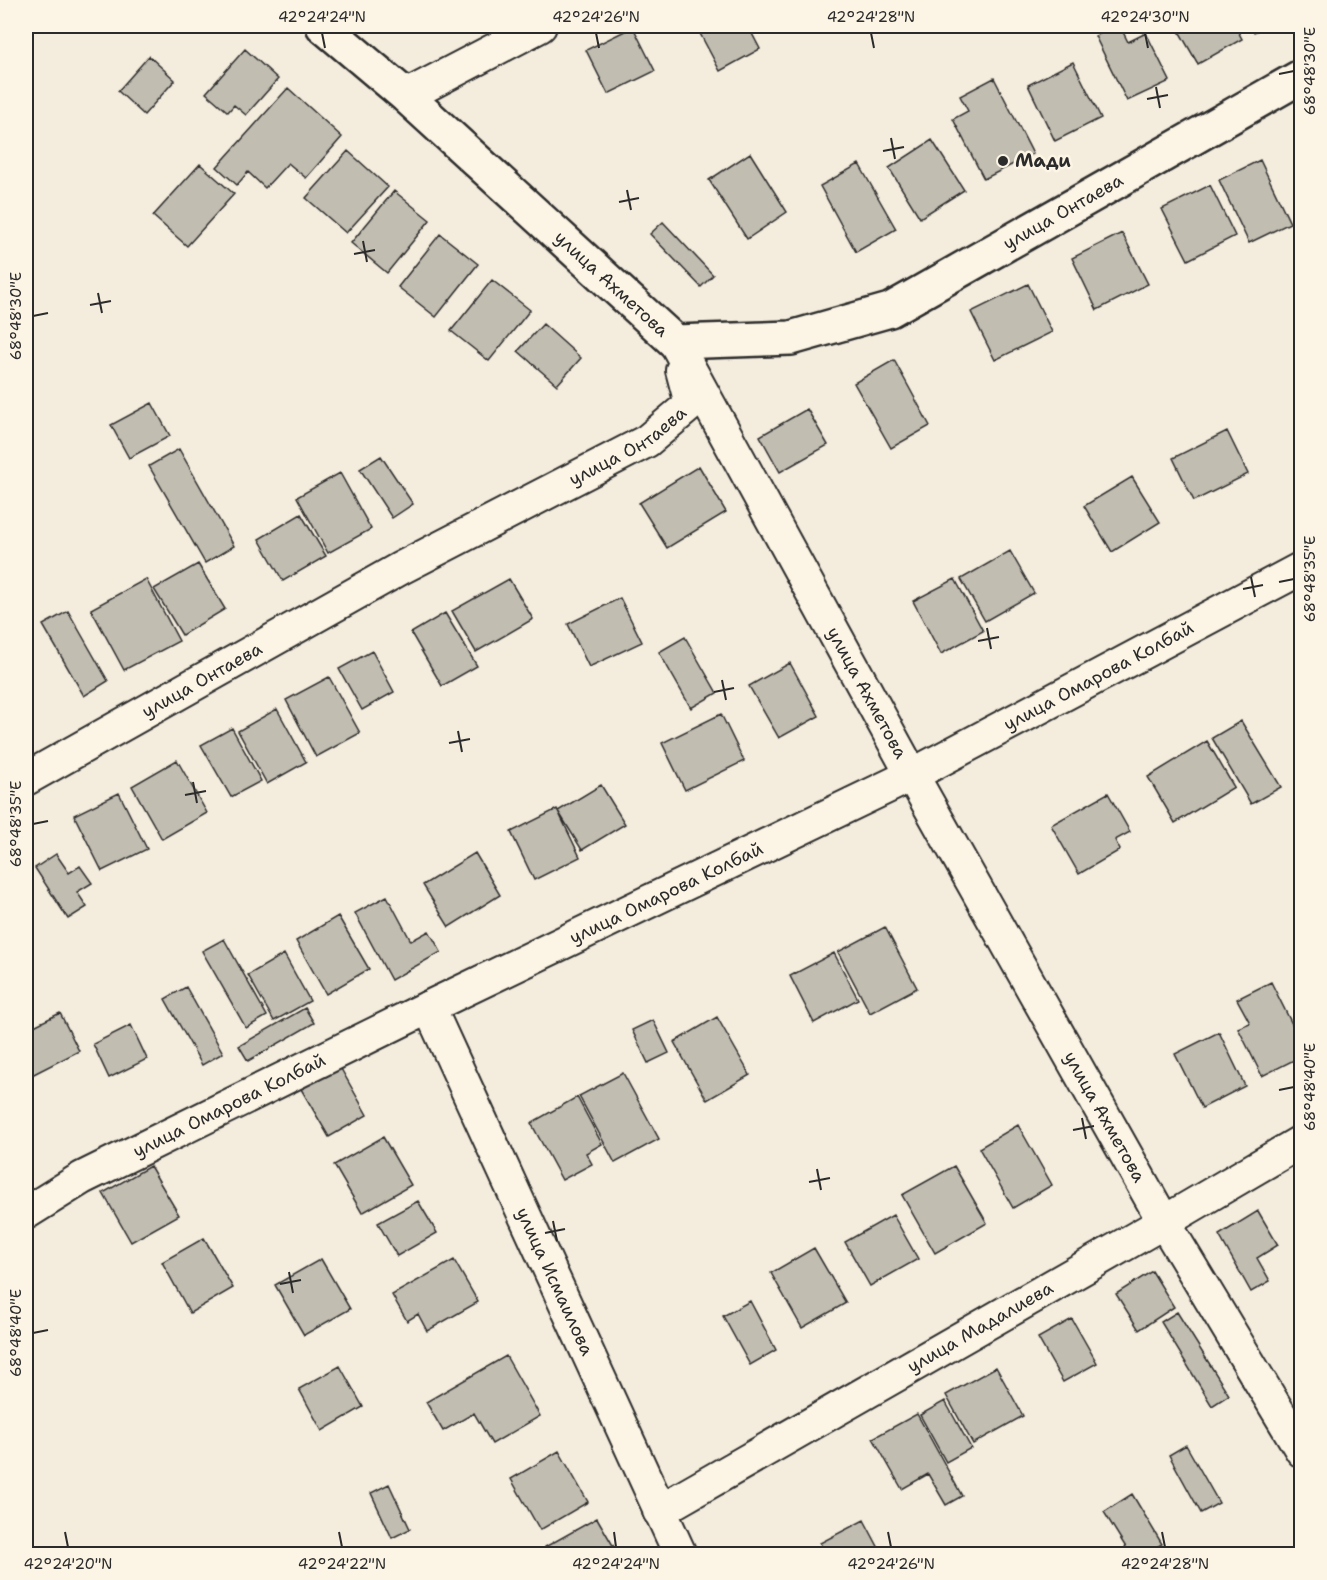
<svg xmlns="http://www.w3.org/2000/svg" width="1327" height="1580" font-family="'Shantell Sans',sans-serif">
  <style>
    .building { fill: #c2bdb1; stroke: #2b2b2b; stroke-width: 1.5 }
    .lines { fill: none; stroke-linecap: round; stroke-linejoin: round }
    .street-casing { stroke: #2b2b2b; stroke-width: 36 }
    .secondary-casing { stroke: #2b2b2b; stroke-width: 38 }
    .street { stroke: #fcf5e5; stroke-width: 32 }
    .secondary { stroke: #fcf5e5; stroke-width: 33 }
    .ticks { fill: none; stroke: #2b2b2b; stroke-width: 2 }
    .poi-dot { fill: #2b2b2b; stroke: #fcf5e5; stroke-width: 2 }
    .labels { text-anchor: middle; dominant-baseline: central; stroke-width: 5; stroke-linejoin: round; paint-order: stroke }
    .poi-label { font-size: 18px; font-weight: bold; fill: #2b2b2b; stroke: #fcf5e5; text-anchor: start }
    .street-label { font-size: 18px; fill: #2b2b2b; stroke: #fcf5e5 }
    .neatline { fill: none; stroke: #2b2b2b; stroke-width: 2 }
    .ticks-label { font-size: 15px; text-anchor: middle; fill: #2b2b2b }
  </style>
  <rect width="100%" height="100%" fill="#f4edde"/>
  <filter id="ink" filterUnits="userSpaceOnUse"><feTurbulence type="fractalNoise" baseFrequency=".0167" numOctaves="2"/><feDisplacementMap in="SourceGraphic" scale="12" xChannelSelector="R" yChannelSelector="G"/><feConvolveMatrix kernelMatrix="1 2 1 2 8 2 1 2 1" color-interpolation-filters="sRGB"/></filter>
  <g filter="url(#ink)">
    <path class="building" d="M696,26h52l12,23 -40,22z
      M1116,26h4l8,16 18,-9 24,48 -43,20 -32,-65z
      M1176,26h59l7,13 -44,25z
      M1251,26h16l-13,6z
      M633,27l22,44 -47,23 -22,-44z
      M245,49l33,30 -32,36 -12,-10 -6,7 -22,-19z
      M149,56l26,24 -31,35 -26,-24z
      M1073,62l28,56 -46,23 -27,-56z
      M994,78l39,76 -49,25 -31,-60 15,-8 -8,-15z
      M288,88l54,49 -36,41 -18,-15 -23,25 -17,-16 -11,13 -20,-18z
      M932,140l32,50 -44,28 -31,-50z
      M348,151l40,36 -42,46 -40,-35z
      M750,153l37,59 -40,27 -38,-59z
      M1260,160l30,63 -41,20 -30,-63z
      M200,164l34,30 -47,52 -34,-30z
      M859,164l37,65 -40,23 -36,-66z
      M1210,185l25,51 -47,24 -26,-51z
      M394,191l36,29 -43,53 -36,-30z
      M663,222l50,53 -12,12 -51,-53z
      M1122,233l26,51 -51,26 -25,-52z
      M440,234l38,30 -42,53 -38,-30z
      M492,280l38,30 -41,51 -38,-30z
      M1028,284l24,48 -57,28 -24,-48z
      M543,324l38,34 -24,27 -39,-34z
      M894,360l36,66 -39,22 -37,-65z
      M152,403l18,33 -41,22 -18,-33z
      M807,409l21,36 -48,27 -20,-36z
      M1227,431l21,43 -54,27 -21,-43z
      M179,449l55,97 -29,17 -56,-97z
      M381,456l32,48 -21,14 -32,-49z
      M699,466l27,46 -59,36 -28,-45z
      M340,473l31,56 -43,24 -31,-56z
      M1132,477l28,45 -48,30 -28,-46z
      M301,514l25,42 -43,25 -24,-42z
      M1010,551l24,42 -49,28 -24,-42z
      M198,564l27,45 -43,26 -28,-46z
      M146,579l33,62 -55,29 -33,-61z
      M509,579l24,40 -57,33 -24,-41z
      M955,579l28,52 -42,23 -28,-53z
      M620,598l22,44 -53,25 -21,-43z
      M68,611l40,70 -24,15 -41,-71z
      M445,613l32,53 -35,20 -31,-53z
      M685,637l32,56 -26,15 -32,-56z
      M372,651l22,41 -32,18 -23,-41z
      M790,663l29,53 -40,22 -30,-52z
      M329,677l31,56 -44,24 -30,-57z
      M277,709l29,53 -39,22 -29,-53z
      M721,714l23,47 -59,29 -23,-47z
      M1241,721l40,66 -30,17 -39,-66z
      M232,728l29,53 -30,16 -30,-52z
      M1207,741l27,46 -59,36 -27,-46z
      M177,760l30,53 -45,26 -30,-53z
      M601,785l24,39 -43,26 -24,-39z
      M119,793l28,56 -45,22 -28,-56z
      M1108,793l22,39 -15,8 5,10 -41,24 -28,-49z
      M557,809l23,48 -46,23 -23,-48z
      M475,853l25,42 -51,32 -26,-42z
      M56,854l13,19 11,-7 12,17 -15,9 10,15 -19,12 -33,-51z
      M387,896l24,45 18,-10 12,21 -50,28 -36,-67z
      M338,916l31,53 -43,25 -30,-53z
      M885,927l32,61 -47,25 -32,-61z
      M224,939l43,77 -21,12 -44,-77z
      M834,953l24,46 -44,24 -24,-47z
      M284,954l26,47 -36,20 -26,-46z
      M1271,982l31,62v12l-40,20 -24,-48 12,-5 -13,-24z
      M186,987l37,66 -21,12 -37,-66z
      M305,1008l9,15 -66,38 -9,-15z
      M60,1013l19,38 -53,27v-48z
      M717,1017l33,58 -43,25 -33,-58z
      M653,1020l16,33 -21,10 -16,-33z
      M131,1025l16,34 -38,19 -16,-34z
      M1219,1032l26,54 -43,22 -27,-54z
      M340,1067l27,48 -38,22 -28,-48z
      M623,1073l36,66 -44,24 -36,-67z
      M577,1097l25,47 -16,9 6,11 -30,16 -31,-57z
      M1018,1125l34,60 -39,23 -34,-60z
      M383,1137l28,48 -49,28 -28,-48z
      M150,1166l29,49 -48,27 -28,-49z
      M954,1166l33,57 -52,30 -33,-58z
      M418,1201l19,32 -40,23 -19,-33z
      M1258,1211l20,34 -21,13 13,23 -19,11 -32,-57z
      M893,1215l25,44 -48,27 -25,-44z
      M204,1238l29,50 -43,25 -28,-51z
      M814,1248l32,55 -44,25 -31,-55z
      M321,1259l29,50 -46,26 -29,-50z
      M454,1260l24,42 -51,29 -9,-17 -11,7 -15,-26z
      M1152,1271l22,36 -35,23 -23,-36z
      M750,1301l26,49 -26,15 -27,-49z
      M1177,1312l52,83 -17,11 -51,-84z
      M1072,1319l25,44 -34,19 -25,-44z
      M506,1356l34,60 -48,28 -18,-31 -31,18 -17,-29z
      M340,1366l23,41 -41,24 -23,-42z
      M996,1367l27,49 -50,28 -27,-49z
      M945,1401l26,47 -25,14 -26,-47z
      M917,1414l45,82 -16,9 -18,-31 -26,15 -29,-51z
      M1186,1445l33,58 -18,10 -32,-58z
      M559,1451l29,51 -48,28 -29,-51z
      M389,1484l21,45 -18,9 -21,-45z
      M1132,1494l30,50 -18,10h-14l-26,-42z
      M597,1518l21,36h-69l-4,-7z
      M864,1520l18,34h-56l-6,-11z"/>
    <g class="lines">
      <defs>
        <g id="street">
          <path d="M406,96l134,-70"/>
          <path id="s1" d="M675,342l237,433 252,447 138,229"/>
          <path id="s2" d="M26,779l375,-211 246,-127 44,-37 -9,-34"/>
          <path id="s3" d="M429,1007l251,547"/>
          <path id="s4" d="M26,1213l56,-35 347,-171 483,-232 390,-207"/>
          <path id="s5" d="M659,1511l505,-289 138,-81"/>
        </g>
        <g id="secondary">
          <path id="s6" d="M323,26l83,70 269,246 116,-4 99,-28 412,-234"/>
        </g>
      </defs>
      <use href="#street" class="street-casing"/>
      <use href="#secondary" class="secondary-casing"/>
      <use href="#street" class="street"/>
      <use href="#secondary" class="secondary"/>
    </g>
  </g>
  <path class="ticks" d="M322,33l3,15M596,33l3,15M871,33l3,15M1145,33l3,15M1279,74l15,-3M1156,87l4,21M1147,99l21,-4M891,138l4,21M883,151l21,-4M627,190l4,20M619,202l20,-4M363,241l4,21M354,254l21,-4M98,293l4,20M90,305l21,-4M33,316l15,-3M1251,577l4,20M1279,582l15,-3M1243,589l20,-4M987,628l4,21M978,641l21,-4M722,680l4,20M714,692l20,-4M458,731l4,21M449,743l21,-4M193,782l4,21M185,795l21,-4M33,824l15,-3M1279,1090l15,-3M1082,1118l4,21M1073,1130l21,-4M817,1169l4,21M809,1182l21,-4M553,1221l4,20M545,1233l20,-4M289,1272l4,21M280,1284l21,-4M33,1333l15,-3M65,1532l3,15M339,1532l3,15M614,1532l2,15M888,1532l3,15M1162,1532l3,15"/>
  <circle class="poi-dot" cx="1003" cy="161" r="6"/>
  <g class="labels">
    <g class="poi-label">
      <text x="1015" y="161">Мади</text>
    </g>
    <g class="street-label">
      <text stroke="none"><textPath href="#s6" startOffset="891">улица Онтаева</textPath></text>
      <text stroke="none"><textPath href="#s6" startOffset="387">улица Ахметова</textPath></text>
      <text stroke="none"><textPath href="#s2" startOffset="688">улица Онтаева</textPath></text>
      <text stroke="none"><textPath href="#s4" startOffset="1200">улица Омарова Колбай</textPath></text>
      <text stroke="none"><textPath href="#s2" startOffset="202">улица Онтаева</textPath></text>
      <text stroke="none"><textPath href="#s1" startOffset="400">улица Ахметова</textPath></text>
      <text stroke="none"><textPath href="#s4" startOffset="716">улица Омарова Колбай</textPath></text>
      <text stroke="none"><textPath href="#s4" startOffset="230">улица Омарова Колбай</textPath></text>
      <text stroke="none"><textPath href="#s1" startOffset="886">улица Ахметова</textPath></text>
      <text stroke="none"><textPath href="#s3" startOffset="302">улица Исмаилова</textPath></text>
      <text stroke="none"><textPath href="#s5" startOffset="370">улица Мадалиева</textPath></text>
    </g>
  </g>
  <rect width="1327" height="1580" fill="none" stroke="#fcf5e5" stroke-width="66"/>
  <rect x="33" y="33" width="1261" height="1514" class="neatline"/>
  <g class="ticks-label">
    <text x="322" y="22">42°24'24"N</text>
    <text x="596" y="22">42°24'26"N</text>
    <text x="871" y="22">42°24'28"N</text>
    <text x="1145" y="22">42°24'30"N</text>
    <text transform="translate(1310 71) rotate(-90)" y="5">68°48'30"E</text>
    <text transform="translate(16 316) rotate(-90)" y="5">68°48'30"E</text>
    <text transform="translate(1310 579) rotate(-90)" y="5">68°48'35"E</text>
    <text transform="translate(16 824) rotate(-90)" y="5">68°48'35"E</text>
    <text transform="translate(1310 1087) rotate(-90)" y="5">68°48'40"E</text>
    <text transform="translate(16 1333) rotate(-90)" y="5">68°48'40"E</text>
    <text x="68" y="1569">42°24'20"N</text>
    <text x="342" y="1569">42°24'22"N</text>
    <text x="616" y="1569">42°24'24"N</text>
    <text x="891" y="1569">42°24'26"N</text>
    <text x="1165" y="1569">42°24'28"N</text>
  </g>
</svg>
